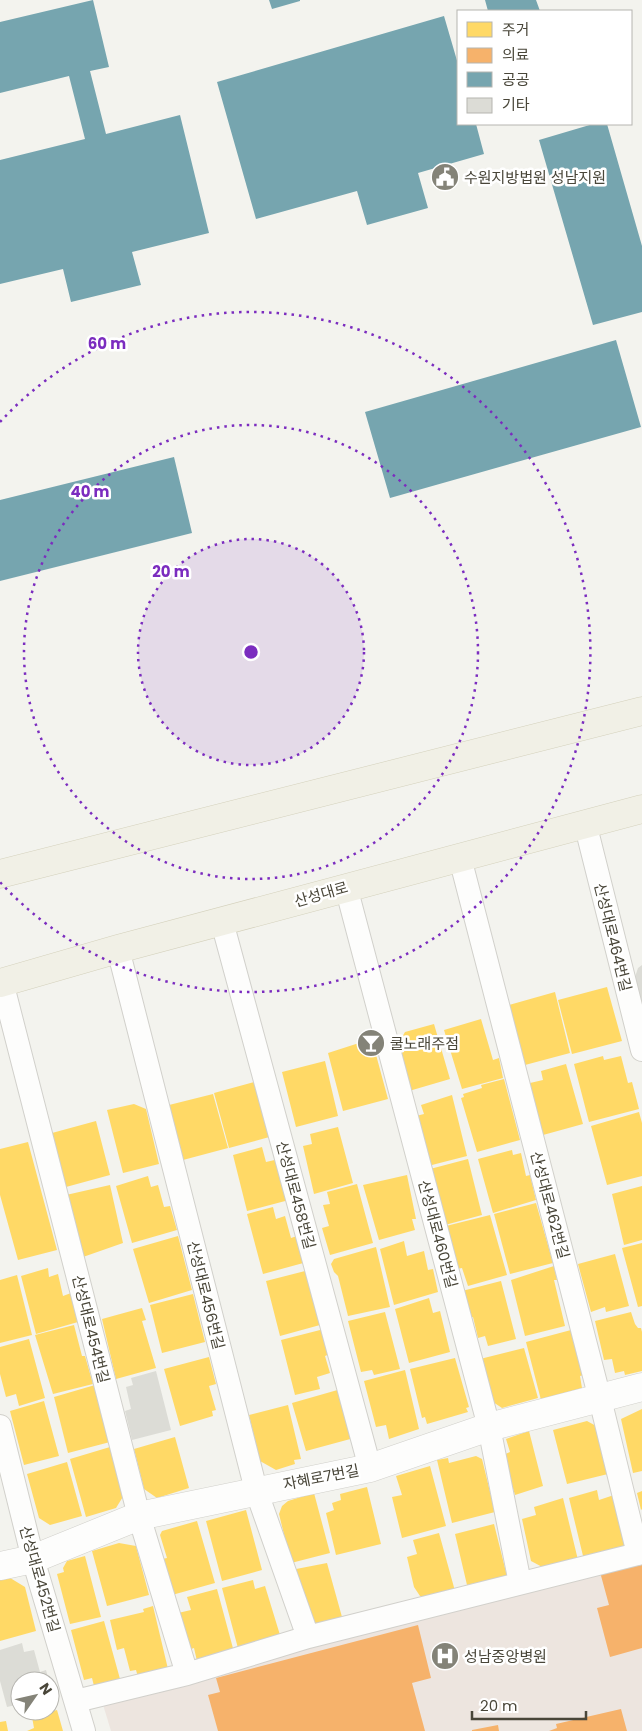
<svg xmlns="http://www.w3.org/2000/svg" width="642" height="1731" font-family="Poppins,'Noto Sans KR',sans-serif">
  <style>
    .medical { fill: #ede5df }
    .homes { fill: #ffd966 }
    .health { fill: #f6b26b }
    .public { fill: #76a5af }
    .building { fill: #dcdcd6 }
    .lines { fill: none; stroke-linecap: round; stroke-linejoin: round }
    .lane-casing { stroke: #d1d0cb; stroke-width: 24 }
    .street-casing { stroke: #d1d0cb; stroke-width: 29 }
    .primary-casing { stroke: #d4d1bc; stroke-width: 29 }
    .lane { stroke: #fdfdfc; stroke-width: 22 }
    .street { stroke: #fdfdfc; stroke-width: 28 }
    .primary { stroke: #f1f0e6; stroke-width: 28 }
    .ring { fill: none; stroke: #7b2cbf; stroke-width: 2.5; stroke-dasharray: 2.5 5 }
    .labels { text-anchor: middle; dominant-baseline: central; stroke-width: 5; stroke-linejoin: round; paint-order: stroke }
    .poi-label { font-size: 15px; fill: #494639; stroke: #fff; text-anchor: start }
    .street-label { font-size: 15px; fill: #494639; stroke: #fff }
    .centre { fill: #7b2cbf; stroke: #fff; stroke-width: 2.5 }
    .ring-label { font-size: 15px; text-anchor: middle; font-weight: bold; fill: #7b2cbf; stroke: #fff; stroke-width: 5; stroke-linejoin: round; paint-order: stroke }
  </style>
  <rect width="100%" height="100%" fill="#f3f3ee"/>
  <path class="medical" d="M642,1553v178h-531l-10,-33z"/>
  <path class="homes" d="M607,987l15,54 -50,13 -14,-54z
    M555,992l15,61 -45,12 -16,-60z
    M481,1019l12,41 6,-2 4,20 -41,11 -18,-59z
    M434,1024l16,55 -41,12 -12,-45 8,-14z
    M359,1043l16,8 13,48 -45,12 -15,-58z
    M603,1056l1,4 17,-4 7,27 4,-1 7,27 -50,13 -15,-58z
    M325,1061l13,55 -42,11 -14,-55z
    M566,1064l17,60 -40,11 -13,-52 13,-3 -2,-9z
    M504,1079l16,61 -43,12 -16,-54 3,-1 -1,-3 19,-6 -1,-3z
    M258,1081l15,55 -44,12 -15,-55z
    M213,1094l15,54 -45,12 -14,-55z
    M452,1095l15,61 -39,10 -12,-50 8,-2 -3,-9z
    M134,1104l12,5 13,55 -36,9 -16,-63z
    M639,1112l3,11v53l-35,9 -16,-59z
    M96,1121l14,54 -44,12 -14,-54z
    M338,1127l15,56 -39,11 -11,-48 9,-2 -2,-10z
    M28,1142l29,108 -39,10 -18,-65v-46z
    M262,1147l4,15 13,-3 10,41 -42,11 -14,-56z
    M512,1150l1,5 8,-2 5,23 4,-1 6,25 -43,13 -15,-54z
    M468,1159l14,56 -37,10 -15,-56z
    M407,1175l9,44h-4l3,11 -36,10 -16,-55z
    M148,1176l3,11 7,-2 6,22 6,-1 7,24 -45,13 -16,-57z
    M357,1184l16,59 -43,12 -8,-27 7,-2 -6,-21 7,-1 -3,-12z
    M110,1185l13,58 -40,14 -17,-62z
    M642,1186v54l-18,5 -12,-51z
    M536,1203l17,60 -43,11 -16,-60z
    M273,1207l3,12 9,-3 6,22 9,-3 7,27 -44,12 -16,-60z
    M490,1215l17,60 -39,11 -6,-18 -5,1 -11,-43z
    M178,1236l14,54 -43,13 -16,-54z
    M404,1241l3,15 17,-5 4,19 5,-1 5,23 -44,13 -14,-56z
    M642,1243v63l-4,1 -16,-59z
    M376,1247l14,60 -42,9 -10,-40 -4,-4 -3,-8 3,-5z
    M615,1254l14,52 -23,6 -1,-5 -14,5 -13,-48z
    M554,1266l3,14h-3l11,46 -40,10 -14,-56z
    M48,1268l1,9 9,-3 5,22 8,-3 7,29 -42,12 -15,-58z
    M309,1270l11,55 -40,11 -14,-55z
    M17,1275l15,60 -32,8v-63z
    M501,1281l15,58 -28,7 -3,-10 -7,2 -5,-21 -4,1 -7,-27z
    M193,1294l12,48 -43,11 -12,-48z
    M429,1298l4,15 7,-2 10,41 -41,11 -14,-54z
    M142,1308l4,12 -4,1 14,47 -40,11 -14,-60z
    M385,1312l15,57 -26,6 -2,-5 -11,2 -13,-51z
    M631,1312l4,12 3,4h3l1,4v39l-17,4 -1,-4 -9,2 -3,-14 -8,1 -9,-39z
    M74,1325l8,31h3l8,28 -40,10 -18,-59z
    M324,1329l6,25 -5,2 5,17 -13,4 3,12 -25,6 -14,-55z
    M571,1330l13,45 -4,1 2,12 -41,12 -15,-58z
    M29,1339l16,59 -26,8 -3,-12 -10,3 -6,-23v-27z
    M524,1348l14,50 -36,10 -12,-8 -10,-41z
    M209,1357l7,27 -7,2 7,24 -4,1 1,5 -33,10 -16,-57z
    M455,1358l14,49 -3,1 2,4 -41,12 -2,-7 -3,1 -12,-49z
    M405,1370l14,59 -30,10 -3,-14 -10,2 -12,-46z
    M95,1385l15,57 -42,11 -14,-56z
    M341,1389l13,49 -48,13 -14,-48z
    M44,1401l15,55 -35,9 -14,-54z
    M288,1405l13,54 -7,1 1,4 -19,6 -16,-9 -11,-46z
    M642,1409v62l-9,2 -12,-54z
    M587,1421l11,6 10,47 -41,10 -14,-54z
    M529,1431l14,55 -28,9 -12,-40 7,-3 -4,-13z
    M175,1437l14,51 -32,10 -13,-9 -10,-40z
    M110,1447l14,48 -8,13 -30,9 -16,-58z
    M476,1456l6,3 13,53 -43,11 -15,-63 11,-2 1,5z
    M67,1462l15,54 -32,9 -11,-7 -12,-44z
    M430,1466l16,60 -44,12 -10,-41 10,-2 -6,-19z
    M367,1487l14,57 -45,11 -10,-42 8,-3 -2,-7 9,-3 -1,-6z
    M597,1490l2,10 15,-5 12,53 -42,12 -15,-62z
    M642,1491v18l-1,1 -4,-17z
    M314,1493l16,60 -39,10 -12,-49 3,-8 6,-5z
    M563,1498l15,62 -32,9 -15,-8 -9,-42 14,-4 -2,-8z
    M246,1510l16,60 -40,11 -16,-60z
    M197,1521l18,62 -43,12 -10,-36 5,-1 -7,-23 2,-4z
    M494,1524l13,52 -40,9 -12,-51z
    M439,1533l16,58 -27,7 -8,-2 -6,-9 -7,-30 10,-3 -4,-14z
    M119,1543l17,3 13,49 -42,11 -15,-55z
    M85,1556l16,61 -31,7 -13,-50 7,-2 -1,-4 4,-7z
    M327,1563l15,54 -36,9 -15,-56z
    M2,1573l23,14 11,44 -36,10v-67z
    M253,1580l2,9 10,-3 15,49 -41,17 -17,-64z
    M217,1589l17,63 -37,9 -3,-13 -6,2 -10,-37 13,-3 -4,-13z
    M153,1606l15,63 -30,8 -2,-7 -6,1 -6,-23 -7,2 -7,-30 34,-8 -1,-3z
    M104,1621l16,58 -26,7 -2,-8 -8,2 -13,-50z
    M57,1710l6,21h-36l7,-3 -2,-11z
    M6,1721l2,10h-8v-9z"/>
  <path class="health" d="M642,1561v87l-32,9 -13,-49 12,-3 -9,-33z
    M418,1625l13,53 -19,5 13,48h-207l-10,-36 12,-3 -4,-14z
    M621,1709l6,22h-78l8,-3 -1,-4z
    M498,1725l1,6h-27v-1z"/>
  <path class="public" d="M93,0l16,67 -19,4 16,63 74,-19 29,118 -77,19 9,33 -70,17 -8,-33 -63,15v-124l85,-21 -16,-63 -69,17v-71z
    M269,0h31v1l-28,8z
    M485,0h51l4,11h-52z
    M444,16l14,48v60h18l8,30 -66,19 10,35 -61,17 -10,-34 -101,28 -39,-137z
    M593,124h14l35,122v66l-49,13 -54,-185z
    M616,340l25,87 -251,71 -25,-86z
    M174,457l18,76 -192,48v-81z"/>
  <path class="building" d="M642,965v35h-1l-6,-23 3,-9z
    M156,1371l15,59 -39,10 -7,-29 6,-2 -5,-22 7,-2 -2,-7z
    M22,1643l2,9 10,-2 6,22 6,-2 3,11h-29v23l-13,3 -7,-26v-31z"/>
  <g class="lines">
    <defs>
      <path id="lane" d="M585,823l57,227
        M460,858l140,541 38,155
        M346,887l143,540 31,156
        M222,922l148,546
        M118,949l138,541 52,147
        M2,982l137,534 48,158
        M0,1426l33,133 51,172
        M76,1701l111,-27 121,-37 334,-84"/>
      <path id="street" d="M0,1566l33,-7 106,-43 231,-48 119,-41 153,-40"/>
      <path id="primary" d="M0,874l642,-163
        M0,983l118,-34 524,-140"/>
    </defs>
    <use href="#lane" class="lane-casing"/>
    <use href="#street" class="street-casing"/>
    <use href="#primary" class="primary-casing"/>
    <use href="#lane" class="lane"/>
    <use href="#street" class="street"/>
    <use href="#primary" class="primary"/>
  </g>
  <circle cx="251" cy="652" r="113" fill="#7b2cbf" fill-opacity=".12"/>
  <g class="ring">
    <circle cx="251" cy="652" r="113"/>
    <circle cx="251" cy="652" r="227"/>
    <path d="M0 422A340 340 0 1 1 0 882"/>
  </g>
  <defs>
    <symbol id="civic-disc" viewBox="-11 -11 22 22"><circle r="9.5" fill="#848378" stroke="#fff"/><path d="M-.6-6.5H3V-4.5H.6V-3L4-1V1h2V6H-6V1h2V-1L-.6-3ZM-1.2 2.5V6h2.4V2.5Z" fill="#fff"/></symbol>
    <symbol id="bar-disc" viewBox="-11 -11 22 22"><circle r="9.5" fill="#848378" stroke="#fff"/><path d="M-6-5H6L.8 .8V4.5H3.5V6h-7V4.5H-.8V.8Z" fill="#fff"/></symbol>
    <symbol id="hospital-disc" viewBox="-11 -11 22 22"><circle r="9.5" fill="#848378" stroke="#fff"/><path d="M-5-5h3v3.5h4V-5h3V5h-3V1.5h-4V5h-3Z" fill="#fff"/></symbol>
  </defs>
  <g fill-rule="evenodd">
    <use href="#civic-disc" x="429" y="161" width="32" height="32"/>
    <use href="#bar-disc" x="355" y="1027" width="32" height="32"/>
    <use href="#hospital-disc" x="429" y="1640" width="32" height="32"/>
  </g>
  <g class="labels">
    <g class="poi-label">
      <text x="464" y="177">수원지방법원 성남지원</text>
      <text x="390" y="1043">쿨노래주점</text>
      <text x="464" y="1656">성남중앙병원</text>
    </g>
    <g class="street-label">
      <text transform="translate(321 894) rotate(-16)">산성대로</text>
      <text transform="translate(613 937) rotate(76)">산성대로464번길</text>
      <text transform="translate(296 1195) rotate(75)">산성대로458번길</text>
      <text transform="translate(550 1205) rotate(75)">산성대로462번길</text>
      <text transform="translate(438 1234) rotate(75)">산성대로460번길</text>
      <text transform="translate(206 1295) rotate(76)">산성대로456번길</text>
      <text transform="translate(91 1329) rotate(76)">산성대로454번길</text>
      <text transform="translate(321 1477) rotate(-11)">자혜로7번길</text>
      <text transform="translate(40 1579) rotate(74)">산성대로452번길</text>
    </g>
  </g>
  <circle cx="251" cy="652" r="8" class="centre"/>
  <g class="ring-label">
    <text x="107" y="349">60 m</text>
    <text x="90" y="497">40 m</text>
    <text x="171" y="577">20 m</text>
  </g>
  <rect x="457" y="10" width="175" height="115" fill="#ffffff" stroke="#b6b5b0"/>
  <rect x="467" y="22" width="25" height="15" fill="#ffd966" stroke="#b6b5b0"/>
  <text x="502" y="35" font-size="15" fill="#494639">주거</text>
  <rect x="467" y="48" width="25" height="15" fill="#f6b26b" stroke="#b6b5b0"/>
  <text x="502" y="60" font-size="15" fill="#494639">의료</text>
  <rect x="467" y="72" width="25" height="15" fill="#76a5af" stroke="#b6b5b0"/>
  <text x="502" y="85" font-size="15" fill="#494639">공공</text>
  <rect x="467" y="98" width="25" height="15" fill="#dcdcd6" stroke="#b6b5b0"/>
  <text x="502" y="110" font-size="15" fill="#494639">기타</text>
  <g transform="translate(35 1696) rotate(56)"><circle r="24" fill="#ffffff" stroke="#b6b5b0"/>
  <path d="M0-4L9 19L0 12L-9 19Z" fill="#848378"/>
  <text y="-8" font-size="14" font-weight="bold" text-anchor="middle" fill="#494639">N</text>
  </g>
  <path d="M472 1711v8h114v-8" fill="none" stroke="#494639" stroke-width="2.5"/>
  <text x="480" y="1711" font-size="15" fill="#494639" stroke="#ffffff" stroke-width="4" paint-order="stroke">20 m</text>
</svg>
